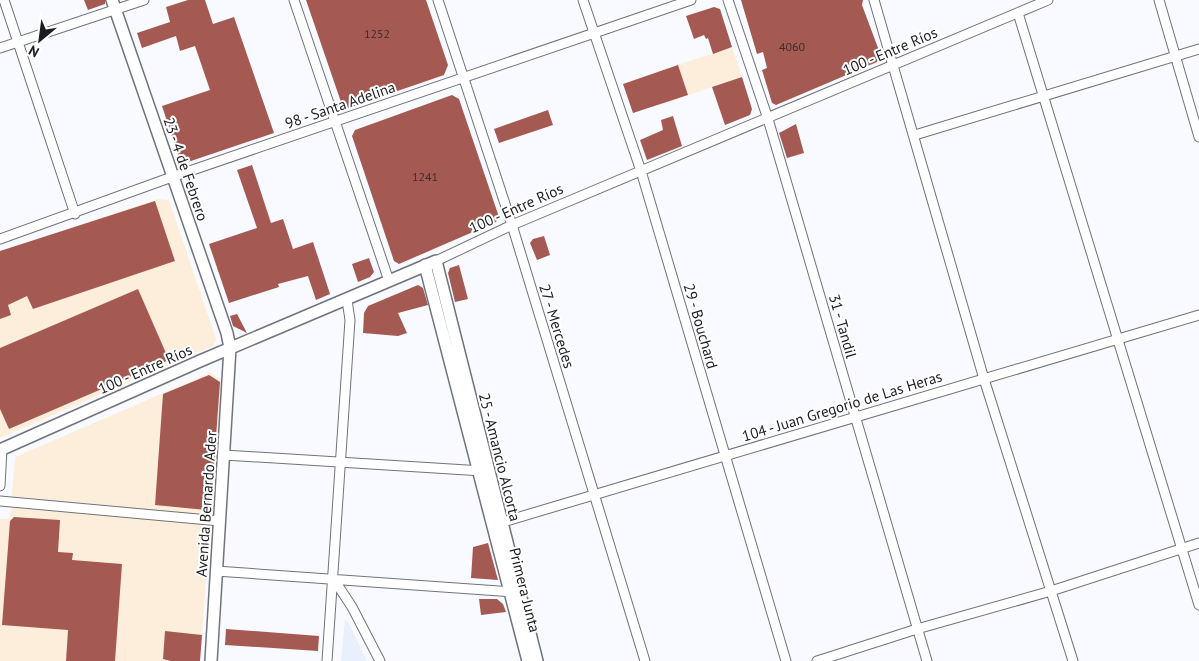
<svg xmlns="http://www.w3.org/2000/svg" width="1199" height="661" font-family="'PT Sans',sans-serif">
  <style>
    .industrial { fill: #fdeedb }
    .built { fill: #e8effd }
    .building { fill: #a45a52 }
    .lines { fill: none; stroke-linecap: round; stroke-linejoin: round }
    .street-casing { stroke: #6f737c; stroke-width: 11 }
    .secondary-casing { stroke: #6f737c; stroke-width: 14 }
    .street { stroke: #fff; stroke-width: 9 }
    .secondary { stroke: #fff; stroke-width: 11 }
    .labels { text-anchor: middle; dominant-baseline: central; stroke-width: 4; stroke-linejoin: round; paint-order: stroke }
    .number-label { font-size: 12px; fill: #3e2c2d }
    .street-label { font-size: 15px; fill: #1c1d21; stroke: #fff }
  </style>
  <rect width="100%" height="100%" fill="#f8faff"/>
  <path class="industrial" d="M732,47l10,30 -80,27 -11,-30z
    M157,199l12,1 47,139 -3,7 -213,92v-186z
    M210,373l11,7 -21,281h-200v-142h10l5,-62z"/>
  <path class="built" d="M345,620h2l20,41h-26z"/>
  <path class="building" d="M84,0h21v4l-17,6z
    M188,0h17l8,24 21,-7 40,116 -89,30 -5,-2 -18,-55 48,-16 -15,-44 -15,5 -4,-15 -34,12 -5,-15 33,-11 -4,-15z
    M306,0h120l22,65 -4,10 -96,33 -6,-3z
    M741,0h122l-1,5 19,51 -4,6 -101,43 -4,-2 -10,-33 5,-2 -4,-16 -6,2z
    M714,7l6,2 12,38 -19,7 -5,-16 -2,1 -2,-4 -10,4 -8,-23z
    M678,65l10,30 -55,18 -10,-29z
    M742,77l10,32 -2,6 -25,10 -13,-38z
    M452,95l7,4 40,118 -3,5 -97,42 -5,-3 -42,-125 3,-6z
    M548,110l5,15 -54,18 -5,-14z
    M673,116l9,30 -35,14 -7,-20 23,-10 -2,-10z
    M796,124l8,29 -17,5 -8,-25z
    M252,165l19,58 12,-4 10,30 20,-7 17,52 -14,6 -8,-24 -30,8 1,3 -50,16 -20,-59 48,-16 -20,-58z
    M155,201l20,60 -142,48 -6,-13 -19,9 3,10 -11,4v-68z
    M544,236l6,19 -13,5 -7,-17 3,-4z
    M369,258l5,14 -4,5 -12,5 -6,-18z
    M459,265l9,34 -13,3 -7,-29 2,-5z
    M418,285l5,3 5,17 -30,8 9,20 -9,3 -35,-3 1,-20 4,-7z
    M138,289l31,71 -160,69 -9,-20v-61z
    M237,314l10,19 -14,-7 -3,-10z
    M209,375l11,7 -9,123 -5,5 -51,-5 8,-111z
    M14,517l46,3 -2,32 15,1 -1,7 50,4 -7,97h-49l2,-31 -66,-5 8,-104z
    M488,543l10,37 -27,-2 2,-31z
    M479,599h18l6,5 3,8 -25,3z
    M226,629l93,7 -1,15 -93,-6z
    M165,631l37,4 -2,26h-29l-8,-2z"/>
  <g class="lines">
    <defs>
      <path id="street" d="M4,0l71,214
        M294,0l95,281
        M438,0l74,225 133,436
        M583,0l58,171 145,490
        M728,0l40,119 159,542
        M874,0l110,379 89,282
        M1159,0l40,137
        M1018,13l181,592
        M0,48l144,-48
        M915,135l284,-86
        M0,239l172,-62 519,-177
        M436,261l76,-36 536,-225
        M224,455l259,16
        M0,486l2,-37
        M0,501l220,20
        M496,524l703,-209
        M216,571l298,21
        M333,578l19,29 28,54
        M327,661l23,-341 -3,-20
        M817,661l100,-32 134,-38 148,-48"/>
      <path id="secondary" d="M112,0l115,333 3,15 -19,313
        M425,265l103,396
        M0,450l200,-89 236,-100 101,400"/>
    </defs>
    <use href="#street" class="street-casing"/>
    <use href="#secondary" class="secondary-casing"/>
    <use href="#street" class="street"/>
    <use href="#secondary" class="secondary"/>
  </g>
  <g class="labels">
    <g class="number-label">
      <text x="377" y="33">1252</text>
      <text x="792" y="46">4060</text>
      <text x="425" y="176">1241</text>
    </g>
    <g class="street-label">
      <text transform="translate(890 51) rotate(-23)">100 - Entre Ríos</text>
      <text transform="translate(340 105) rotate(-19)">98 - Santa Adelina</text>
      <text transform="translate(186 169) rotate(71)">23 - 4 de Febrero</text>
      <text transform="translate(516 208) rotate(-24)">100 - Entre Ríos</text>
      <text transform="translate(557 326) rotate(73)">27 - Mercedes</text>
      <text transform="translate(701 326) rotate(74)">29 - Bouchard</text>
      <text transform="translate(843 326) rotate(74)">31 - Tandil</text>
      <text transform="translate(145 369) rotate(-24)">100 - Entre Ríos</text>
      <text transform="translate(842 406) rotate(-17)">104 - Juan Gregorio de Las Heras</text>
      <text transform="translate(500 457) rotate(76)">25 - Amancio Alcorta</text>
      <text transform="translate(206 504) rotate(-86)">Avenida Bernardo Ader</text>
      <text transform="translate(525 590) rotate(76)">Primera Junta</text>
    </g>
  </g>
  <g transform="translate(40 40) rotate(209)" stroke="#ffffff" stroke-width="4" paint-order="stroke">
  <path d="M0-4L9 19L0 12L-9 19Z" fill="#1c1d21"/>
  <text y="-8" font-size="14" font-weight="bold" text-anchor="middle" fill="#1c1d21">N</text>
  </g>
</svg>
